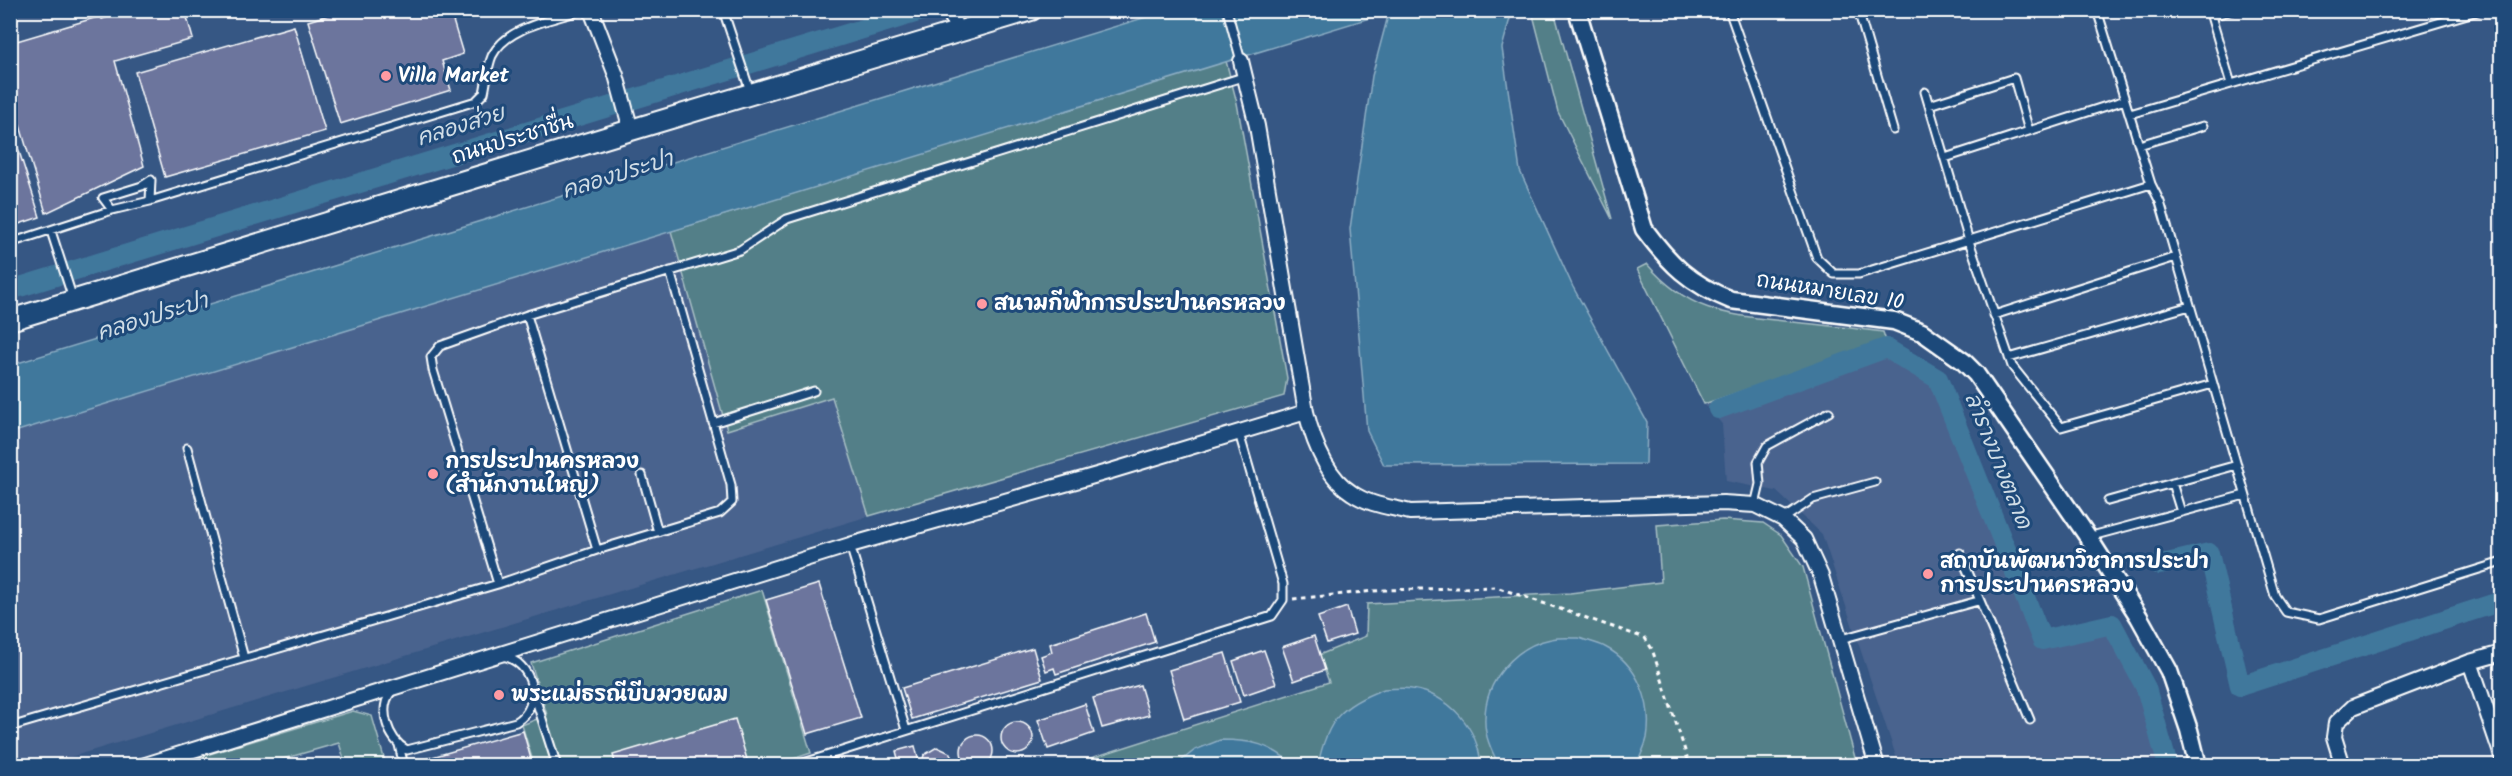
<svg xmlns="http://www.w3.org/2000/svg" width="2512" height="776" font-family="Kalam,'Playpen Sans Thai',sans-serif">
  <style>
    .built { fill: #4a638e }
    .green { fill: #527f88; stroke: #a8bfc4; stroke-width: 1.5 }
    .water { fill: #41789c; stroke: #8daec4; stroke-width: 1.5 }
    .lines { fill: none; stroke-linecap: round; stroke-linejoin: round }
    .canal { stroke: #41789c; stroke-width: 20 }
    .building { fill: #6c759d; stroke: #fff; stroke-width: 1.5 }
    .service-casing { stroke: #fff; stroke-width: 11 }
    .minor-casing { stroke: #fff; stroke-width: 18 }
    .tertiary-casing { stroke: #fff; stroke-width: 21 }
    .secondary-casing { stroke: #fff; stroke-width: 24 }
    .path { stroke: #fff; stroke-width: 3; stroke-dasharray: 4.5 4.5; stroke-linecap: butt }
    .service { stroke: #1f4a7a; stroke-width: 7 }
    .minor { stroke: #1f4a7a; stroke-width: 14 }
    .tertiary { stroke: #1f4a7a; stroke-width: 16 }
    .secondary { stroke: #1f4a7a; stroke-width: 20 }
    .path-bridge { stroke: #fff; stroke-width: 3; stroke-dasharray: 4.5 4.5; stroke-linecap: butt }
    .poi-dot { fill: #ff9aa2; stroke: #1f4a7a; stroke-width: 2 }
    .labels { text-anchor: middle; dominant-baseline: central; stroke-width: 6; stroke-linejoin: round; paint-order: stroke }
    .poi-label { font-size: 21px; font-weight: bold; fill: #fff; stroke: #1f4a7a; text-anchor: start }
    .street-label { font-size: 21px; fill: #fff; stroke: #1f4a7a }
    .water-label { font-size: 22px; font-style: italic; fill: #d0dde6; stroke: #1f4a7a }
  </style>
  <rect width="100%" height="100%" fill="#365784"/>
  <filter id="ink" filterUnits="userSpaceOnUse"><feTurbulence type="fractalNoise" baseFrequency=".0167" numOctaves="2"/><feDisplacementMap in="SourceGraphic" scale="12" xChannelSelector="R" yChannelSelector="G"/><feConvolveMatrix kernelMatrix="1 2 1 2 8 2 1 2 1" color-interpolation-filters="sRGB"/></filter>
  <g filter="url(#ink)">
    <path class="built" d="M671,231l56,199 105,-33 37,119 -825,249 -33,1v-333z
      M1886,341l58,33 99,258 72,-18 44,91 19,60h-279l-77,-231 -46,-43 -50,-10 -4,-57 -18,-20z"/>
    <path class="green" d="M1532,11h22l58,208 -54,-107z
      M1226,61l11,42 50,275 -3,18 -415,120 -37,-119 -105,33 -56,-199z
      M1647,264c43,50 83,51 145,58 30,3 61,6 91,10l3,9 -182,63 -67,-135z
      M1723,520l40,3 18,12 22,32 54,198 -791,1 263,-84 -10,-27 47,-19 1,-32 203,-11 91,-11 -4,-57z
      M762,590l49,163 -39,13 -238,-1 -12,-40 25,-10 -16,-52z
      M353,711l19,5 14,49h-40l-7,-22 -77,22h-89z"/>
    <path class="water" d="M1169,10l343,1 -10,37 18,123 53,116 74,135 -1,42 -262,1 -17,-34 -17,-202 22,-153 17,-64 -1378,421v-68z
      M1579,638c8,3 19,5 26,9 33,17 48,56 42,91 -2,9 -7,18 -10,26l-138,1c-8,-15 -15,-30 -14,-47 0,-37 30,-72 66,-79 9,-2 19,-1 28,-1z
      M1384,689c9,0 19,-2 28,0 38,6 66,39 69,76h-163c9,-45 23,-60 66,-76z
      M1220,740c33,0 49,4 74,25h-118l19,-15z"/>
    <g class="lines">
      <path class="canal" d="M10,290l915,-280
        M1718,409l168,-61 52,31 104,261 70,-16 34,64 22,78
        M2159,565l50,-12 31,133 262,-85"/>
    </g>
    <path class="building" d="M130,10h55l8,29 -78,22 29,105 -98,47 -36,-121v-49l91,-27 1,3z
      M345,10h118l-12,4 12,40 -21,7 9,29 -111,34 -32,-103z
      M294,26l31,105 -160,46 -30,-105z
      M10,123l30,94 -30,10z
      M819,584l42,134 -54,16 -41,-134z
      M1347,607l8,27 -28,9 -9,-26z
      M1146,613l9,29 -99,32 -2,-6 -8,3 -5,-15 11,-4 -2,-8z
      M1314,636l11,34 -31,11 -12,-34z
      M1033,648l9,31 -130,40 -10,-31z
      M1264,650l12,34 -32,11 -11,-34z
      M1225,653l15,49 -56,17 -15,-49z
      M1140,685l9,30 -47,13 -9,-30z
      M1085,704l9,29 -46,16 -10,-29z
      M735,719l14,47h-133l-3,-11z
      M1001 738a16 16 0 1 1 32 0a16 16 0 1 1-32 0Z
      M523,731l10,35h-106l-2,-7z
      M961 751a16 16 0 1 1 32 0a16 16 0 1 1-32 0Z
      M915,746l5,20h-20l-4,-15z
      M937,747l13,6 4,13h-33l3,-11z"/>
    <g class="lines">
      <defs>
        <path id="service" d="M723,10l27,81
          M1227,10l14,51
          M1729,10l88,248 17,16h25l292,-90 9,18 115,394 11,16 33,7 183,-57
          M1858,10l35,120
          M2097,10l54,174
          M2497,10l5,17
          M2231,84l-20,-68 22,-6
          M1925,92l44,149 43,125 49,61 152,-43
          M1929,105l85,-27 15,53
          M2130,114l351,-104
          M2139,145l64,-19
          M1945,158l180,-58
          M112,210l-9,-12 39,-12 9,-6 -1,21
          M51,231l22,68
          M10,243l102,-33 38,-9 326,-100 8,-8c3,-13 3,-25 8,-37 15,-30 61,-36 90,-46
          M527,315l70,235
          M1994,315l182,-58
          M2009,358l181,-52
          M713,423l101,-32
          M187,448l57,210
          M642,475l16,57
          M2172,483l9,29
          M2108,501l129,-36
          M1755,505l5,-21 -2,-22 9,-16 62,-34
          M1783,519l30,-20 62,-17
          M2088,537l157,-42
          M850,545l56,185
          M1960,553l70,167
          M498,584l-65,-214 -2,-13 9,-11 87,-31 213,-65 47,-31 459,-143
          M1841,639l137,-38
          M392,691c-15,17 -4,49 15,59l109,-28c28,-16 17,-61 -14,-66
          M534,694l23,72
          M10,727l488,-143 99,-34 123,-37 12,-11 -1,-17 -61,-214
          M399,745l5,21
          M794,766l478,-150 11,-16v-16l-44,-151"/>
        <path id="minor" d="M591,10l25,65 15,55
          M950,10l7,22
          M1241,61l16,65 49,286c7,28 20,65 46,81 17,12 39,14 58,19l313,-9 32,2 28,14 21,20 17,37 56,190
          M2470,662l32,94
          M142,766l708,-221 261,-74 195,-59
          M2343,766l-9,-29 2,-14 17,-16 117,-45 32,-9"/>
        <path id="tertiary" d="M1577,10l67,219c26,35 46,55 87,71l163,21 28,11 41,29 13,13 112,163 51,80 30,54 20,59 9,36"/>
        <path id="secondary" d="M10,320l621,-190 400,-120"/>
      </defs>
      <use href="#service" class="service-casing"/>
      <use href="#minor" class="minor-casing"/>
      <use href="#tertiary" class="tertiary-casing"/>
      <use href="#secondary" class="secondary-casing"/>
      <path class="path" d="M1293,599l92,-9 111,-3 149,51 7,11 38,117"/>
      <use href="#service" class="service"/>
      <use href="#minor" class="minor"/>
      <use href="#tertiary" class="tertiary"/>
      <use href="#secondary" class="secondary"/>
      <path class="path-bridge" d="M549,766l9,-3v3"/>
    </g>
  </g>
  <g class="poi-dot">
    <circle cx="386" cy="76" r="6"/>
    <circle cx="982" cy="304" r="6"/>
    <circle cx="433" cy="474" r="6"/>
    <circle cx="1928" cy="574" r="6"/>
    <circle cx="499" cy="695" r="6"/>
  </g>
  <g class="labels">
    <g class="poi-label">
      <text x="398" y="76">Villa Market</text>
      <text x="994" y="304">สนามกีฬาการประปานครหลวง</text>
      <text x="445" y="462">การประปานครหลวง<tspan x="445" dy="24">(สำนักงานใหญ่)</tspan></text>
      <text x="1940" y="562">สถาบันพัฒนาวิชาการประปา<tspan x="1940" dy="24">การประปานครหลวง</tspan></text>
      <text x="511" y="695">พระแม่ธรณีบีบมวยผม</text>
    </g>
    <g class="street-label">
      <text transform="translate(513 140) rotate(-17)">ถนนประชาชื่น</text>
      <text transform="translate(1830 292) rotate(9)">ถนนหมายเลข 10</text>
    </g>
    <g class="water-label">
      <text transform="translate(461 127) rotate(-17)">คลองส่วย</text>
      <text transform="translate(618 176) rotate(-17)">คลองประปา</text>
      <text transform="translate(153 318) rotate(-17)">คลองประปา</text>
      <text transform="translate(1997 461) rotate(68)">ลำรางบางตลาด</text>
    </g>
  </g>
  <rect width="2512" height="776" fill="none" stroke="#1f4a7a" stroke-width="36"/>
  <rect x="18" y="18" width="2476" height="740" fill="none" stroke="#fff" stroke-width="2" filter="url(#ink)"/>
</svg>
